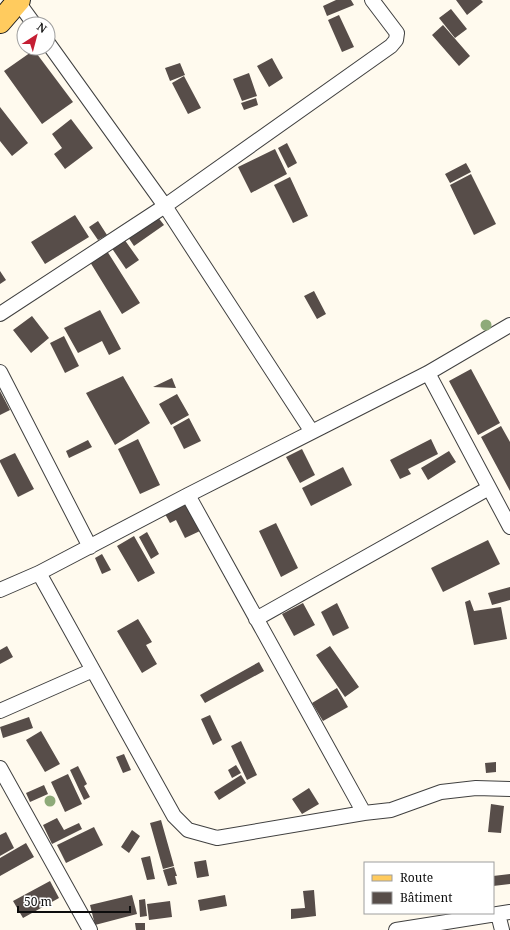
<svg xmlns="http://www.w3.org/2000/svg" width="510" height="930" font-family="'Noto Serif',serif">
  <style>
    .building { fill: #574d49 }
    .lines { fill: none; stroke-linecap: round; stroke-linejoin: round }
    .minor-casing { stroke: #404040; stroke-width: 16 }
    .primary-casing { stroke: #1e1e1e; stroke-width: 24 }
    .minor { stroke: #fff; stroke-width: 14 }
    .primary { stroke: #ffcb5e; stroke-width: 22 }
    .tree { fill: #8eaa79 }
  </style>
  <rect width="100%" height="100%" fill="#fffaee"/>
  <path class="building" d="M336,0h15l3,5 -27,11 -4,-10z
    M456,0h25l2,2 -16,13z
    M451,9l16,20 -12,9 -16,-20z
    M339,15l15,32 -12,5 -14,-32z
    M443,25l27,31 -11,10 -27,-31z
    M34,50l39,52 -31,22 -38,-53z
    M272,58l11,20 -14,9 -12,-21z
    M180,63l5,12 -15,6 -5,-13z
    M249,73l8,23 -15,5 -9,-22z
    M184,76l17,32 -13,6 -16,-31z
    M256,98l2,7 -14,5 -3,-7z
    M0,107l28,36 -16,13 -12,-15z
    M71,119l22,29 -28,21 -11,-15 8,-6 -10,-14z
    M287,143l10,20 -9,5 -10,-20z
    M275,149l12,25 -36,19 -13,-26z
    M466,163l5,9 -21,11 -5,-9z
    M471,174l25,50 -22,11 -24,-50z
    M290,177l18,39 -15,7 -19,-38z
    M75,215l14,22 -44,27 -14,-22z
    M157,216l7,9 -30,21 -6,-9z
    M98,221l9,14 -9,5 -9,-13z
    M124,239l15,21 -13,9 -15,-22z
    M107,251l33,52 -18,11 -32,-52z
    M0,271l6,9 -6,4z
    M314,291l12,23 -9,5 -13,-23z
    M100,310l21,39 -12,6 -7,-14 -24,12 -14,-25z
    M32,316l17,22 -18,15 -18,-23z
    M64,336l15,30 -14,7 -15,-30z
    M471,369l29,54 -22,12 -29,-54z
    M123,376l27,47 -35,22 -29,-52z
    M172,378l4,10 -23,-1z
    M0,391l10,19 -10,5z
    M177,394l12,21 -18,10 -12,-21z
    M189,418l12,23 -17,8 -11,-22z
    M501,426l9,16v49l-29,-54z
    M138,439l22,46 -20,9 -22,-45z
    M431,439l7,15 -30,15 3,5 -11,5 -10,-19z
    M88,440l4,7 -23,11 -3,-7z
    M302,449l13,26 -15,8 -14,-26z
    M449,451l7,11 -28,18 -7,-12z
    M15,453l19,36 -16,8 -18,-35v-2z
    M343,467l9,18 -41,21 -9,-18z
    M186,504l14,27 -15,7 -9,-18 -6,3 -5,-9z
    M276,523l22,45 -17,9 -22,-46z
    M147,532l12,22 -8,5 -12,-22z
    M134,536l21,37 -17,9 -21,-36z
    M488,540l12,24 -57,28 -12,-24z
    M102,554l9,16 -9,4 -7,-16z
    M510,587v13l-18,5 -4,-12z
    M470,600l4,11 27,-4 6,32 -33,6 -9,-43z
    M303,603l12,22 -21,11 -12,-22z
    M337,603l12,25 -16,8 -12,-24z
    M138,619l14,23 -6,3 11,19 -15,9 -25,-42z
    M7,646l6,11 -13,7v-14z
    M330,646l29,41 -14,10 -29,-42z
    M259,662l5,9 -59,32 -5,-8z
    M337,688l11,19 -25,14 -11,-18z
    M210,715l12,25 -9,5 -12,-26z
    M29,717l4,11 -30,10 -3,-11z
    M41,731l19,33 -15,8 -19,-32z
    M241,741l16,34 -10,5 -16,-34z
    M124,754l7,16 -8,3 -7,-16z
    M496,762v10l-10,1 -1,-10z
    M236,765l5,8 -9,5 -4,-8z
    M78,766l9,18 -3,2 6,11 -6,3 -14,-30z
    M68,774l14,30 -17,8 -14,-30z
    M241,775l5,8 -27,17 -5,-8z
    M44,785l4,9 -18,8 -4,-9z
    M309,788l10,16 -17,10 -10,-15z
    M491,804l13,2 -3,27 -13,-1z
    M57,818l7,12 15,-7 3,6 -30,15 -9,-19z
    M161,820l13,46 -11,3 -13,-46z
    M94,827l9,18 -37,18 -9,-18z
    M132,830l8,6 -11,17 -8,-6z
    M6,832l8,16 -14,8v-21z
    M26,843l8,14 -34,19v-18z
    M150,856l5,23 -8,1 -6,-22z
    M206,860l3,16 -12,2 -3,-16z
    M174,867l3,9h-2l2,8 -9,2 -5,-16z
    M510,874v10l-17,2v-10z
    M50,881l9,17 -36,20 -10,-17z
    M314,890l2,26 -25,3v-10l14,-1 -2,-17z
    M132,895l5,19 -42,11 -5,-20z
    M225,895l2,11 -27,5 -2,-11z
    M145,899l2,17 -7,1 -1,-17z
    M170,901l2,16 -23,3 -2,-16z
    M135,923h10v7h-9z"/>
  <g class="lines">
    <defs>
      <path id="minor" d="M18,2l16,22
        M48,43l117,163 147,226
        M0,314l165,-108 226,-160 5,-6 1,-7 -25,-33
        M0,372l90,175
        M428,373l82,154
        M188,495l176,318
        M39,573l135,243 14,14 29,8 147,-25 27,-3 50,-18 35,-4 34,1
        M0,590l39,-17 149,-78 240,-122 82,-48
        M256,619l233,-131
        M0,711l93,-41
        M0,768l90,162
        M498,914l4,16
        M396,930l114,-18"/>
      <path id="primary" d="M0,22l19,-22"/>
    </defs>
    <use href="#minor" class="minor-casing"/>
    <use href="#primary" class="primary-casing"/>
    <use href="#minor" class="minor"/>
    <use href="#primary" class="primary"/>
  </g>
  <g class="tree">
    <circle cx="486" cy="325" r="5.5"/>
    <circle cx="50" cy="801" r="5.5"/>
  </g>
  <rect x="364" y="862" width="130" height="52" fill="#ffffff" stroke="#9e9e9e"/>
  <rect x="372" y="875" width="20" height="6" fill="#ffcb5e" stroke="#9e9e9e"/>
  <text x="400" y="882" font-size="12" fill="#0d0d0d">Route</text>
  <rect x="372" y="892" width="20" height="12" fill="#574d49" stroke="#9e9e9e"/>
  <text x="400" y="902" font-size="12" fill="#0d0d0d">Bâtiment</text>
  <g transform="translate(36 36) rotate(36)"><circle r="19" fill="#ffffff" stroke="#9e9e9e"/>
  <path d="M0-3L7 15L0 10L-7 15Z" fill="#c51e33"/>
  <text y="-6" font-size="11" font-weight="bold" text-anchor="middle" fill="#0d0d0d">N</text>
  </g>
  <path d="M18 906v6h112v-6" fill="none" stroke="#0d0d0d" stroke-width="2"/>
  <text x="24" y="906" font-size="12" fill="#0d0d0d" stroke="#ffffff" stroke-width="3" paint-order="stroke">50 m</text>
</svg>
